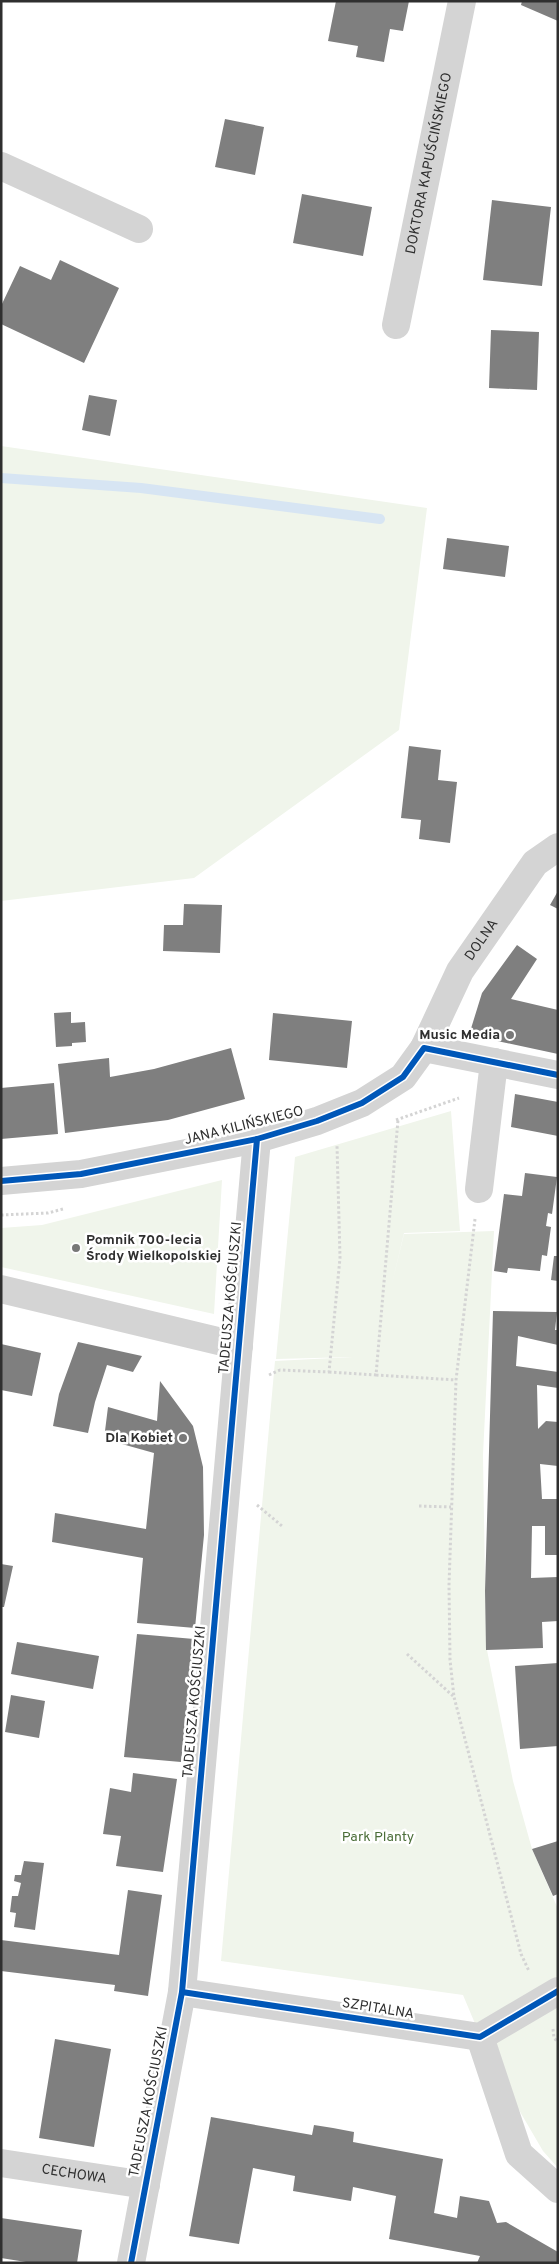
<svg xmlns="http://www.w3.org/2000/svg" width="559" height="2264" font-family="Overpass,sans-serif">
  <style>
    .green { fill: #f0f5eb }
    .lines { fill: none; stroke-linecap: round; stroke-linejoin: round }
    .stream { stroke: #d7e5f3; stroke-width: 10 }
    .building { fill: #7f7f7f }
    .path { stroke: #d4d4d4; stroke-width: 3; stroke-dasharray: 2.5 2.5; stroke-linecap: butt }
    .minor { stroke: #d4d4d4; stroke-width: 28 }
    .cycleway-casing { stroke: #fff; stroke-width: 9 }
    .cycleway { stroke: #0057b8; stroke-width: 6 }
    .poi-dot { fill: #787878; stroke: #fff; stroke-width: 2 }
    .labels { text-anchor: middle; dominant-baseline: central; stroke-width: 5; stroke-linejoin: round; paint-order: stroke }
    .street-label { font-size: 14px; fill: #2f2f2f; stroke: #fff }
    .poi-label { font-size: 14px; font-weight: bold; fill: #2f2f2f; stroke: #fff; text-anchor: end }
    .park-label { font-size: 14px; fill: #4b6e39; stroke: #fff }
  </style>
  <rect width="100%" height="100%" fill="#fff"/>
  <path class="green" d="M1,446l426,62 -28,222 -205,148 -193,23z
    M451,1111l9,120 -56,2 -14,59 14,-58 90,-3 -11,224 3,190 27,136 19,68 26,60v259l-15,-17 -51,-87 -29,-69 -242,-34 54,-600 78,-4 -77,2 19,-202z
    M222,1180l-8,134 -213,-47v-39l41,-3z"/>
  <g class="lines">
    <path class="stream" d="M1,478l140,10 239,31"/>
  </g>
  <path class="building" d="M336,1h73l-6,30 -13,-2 -6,33 -28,-5 2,-11 -30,-5z
    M522,1h36v20l-37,-16z
    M225,119l39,8 -9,48 -40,-8z
    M302,194l70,13 -9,49 -70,-13z
    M492,200l59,7 -9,79 -59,-6z
    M60,260l59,28 -35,75 -83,-39v-18l19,-40 31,14z
    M491,330l48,2 -2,58 -48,-2z
    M89,395l28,5 -7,36 -28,-6z
    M447,538l62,8 -4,31 -62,-8z
    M409,746l32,4 -3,30 19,2 -7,61 -31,-4 2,-19 -20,-2z
    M558,891v18l-8,-4z
    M184,904l38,1 -2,48 -57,-2 1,-26h19z
    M517,945l20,14 -26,40 47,11v44l-89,-19 13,-42z
    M71,1012v11l14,-1 1,20 -14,1v3l-16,1 -2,-34z
    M273,1013l79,8 -5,47 -78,-8z
    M231,1048l14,51 -77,21 -103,13 -7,-69 51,-6 1,19 44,-8z
    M54,1083l4,51 -57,5v-51z
    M515,1094l43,8v34l-47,-9z
    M525,1173l32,4 -5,37 -4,-1 -2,13 5,1 -4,29 -5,-1 -2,16 -32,-3 -1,5 -13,-2 10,-77 18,2z
    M554,1256h4v25l-7,-1z
    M493,1311l64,1 -2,18h3v15l-40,-9 -2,30 42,6v16l-21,-3 1,44 8,-8 12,1v44l-18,-2 2,35h16v56h-13v-29h-13l-1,52 27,-1v44l-16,1 1,26 -57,2 -1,-59z
    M78,1342l64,14 -9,16 -26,-7 -12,37 -7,31 -35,-7 6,-32z
    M1,1344l40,9 -9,43 -31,-6z
    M160,1381l33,45 10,41 1,68 -9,93 -58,-5 6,-65 -91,-16 3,-29 91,16 8,-76 -50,-14 4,-32 49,14z
    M1,1564l12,2 -9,41h-3z
    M137,1634l57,5 -13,123 -57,-5z
    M17,1642l82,14 -6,33 -82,-15z
    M558,1663v83l-38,3 -5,-83z
    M11,1695l34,6 -6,37 -34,-6z
    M133,1773l44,6 -14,93 -47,-6 5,-30 -18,-2 7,-46 21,4z
    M558,1841v53l-5,2 -21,-47z
    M24,1861l20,2 -9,67 -21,-3 2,-14 -6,-1 2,-16h6l3,-13 -7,-2 1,-6h6z
    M128,1890l34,5 -14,101 -34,-5 1,-6 -114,-14v-31l118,15z
    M55,2039l56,10 -17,98 -55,-9z
    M211,2117l101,18 2,-10 19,3 21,4 -1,10 90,17 -9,54 23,5 3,-22 29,5 8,22 9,-1 52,30v11h-81l3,-7 -91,-17 7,-43 -43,-9 -2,14 -58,-10 2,-15 -42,-8 -14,76 -50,-8z
    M1,2218l81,12 -5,33h-45l-31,-5z"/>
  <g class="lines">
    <path class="path" d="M396,1120l63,-22
      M1,1215l47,-2 15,-4
      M475,1219l-19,161 -7,205 1,75 4,37 67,257 8,17
      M329,1372l47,3 22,-255
      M269,1375l11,-5 49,2 11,-114 -3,-113
      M376,1375l80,5
      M257,1505l25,21
      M419,1506l32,1
      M407,1654l46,42
      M553,2029l1,9 4,4"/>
    <g class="minor">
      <path d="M1,166l138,63"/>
      <path id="s1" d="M396,325l66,-324"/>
      <path d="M424,1048l134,27"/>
      <path id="s2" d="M1,1181l80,-7 176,-35 60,-18 45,-18 41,-26 21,-29 36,-77 75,-108 23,-16"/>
      <path d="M479,1189l15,-127"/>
      <path d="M1,1289l238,57"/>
      <path d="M182,1992l298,45 78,-46"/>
      <path d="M480,2037l39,117 39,35"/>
      <path id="s3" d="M1,2163l145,22"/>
      <path d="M131,2263l51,-271 75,-853"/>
    </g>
    <defs>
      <path id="cycleway" d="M1,1181l80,-7 176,-35 60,-18 45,-18 41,-26 21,-29 134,27
        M182,1992l298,45 78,-46
        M131,2263l51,-271 75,-853"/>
    </defs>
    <use href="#cycleway" class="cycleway-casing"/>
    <use href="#cycleway" class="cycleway"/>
  </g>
  <g class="poi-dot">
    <circle cx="510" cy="1035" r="5"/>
    <circle cx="76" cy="1248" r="5"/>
    <circle cx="183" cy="1438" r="5"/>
  </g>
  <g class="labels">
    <g class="street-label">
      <text stroke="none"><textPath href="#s1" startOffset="165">DOKTORA KAPUŚCIŃSKIEGO</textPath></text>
      <text stroke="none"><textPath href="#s2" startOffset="578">DOLNA</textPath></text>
      <text transform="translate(244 1126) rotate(-14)">JANA KILIŃSKIEGO</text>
      <text transform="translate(231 1298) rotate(-85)">TADEUSZA KOŚCIUSZKI</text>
      <text transform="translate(195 1702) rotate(-85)">TADEUSZA KOŚCIUSZKI</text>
      <text transform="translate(378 2009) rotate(9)">SZPITALNA</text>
      <text transform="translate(149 2102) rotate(-79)">TADEUSZA KOŚCIUSZKI</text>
      <text stroke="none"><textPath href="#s3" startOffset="74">CECHOWA</textPath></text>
    </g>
    <g class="poi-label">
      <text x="500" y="1035">Music Media</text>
      <text x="86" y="1240" text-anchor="start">Pomnik 700-lecia<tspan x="86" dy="16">Środy Wielkopolskiej</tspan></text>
      <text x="173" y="1438">Dla Kobiet</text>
    </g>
    <g class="park-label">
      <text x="378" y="1837">Park Planty</text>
    </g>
  </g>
  <rect width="559" height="2264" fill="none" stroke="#2f2f2f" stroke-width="5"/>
</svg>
